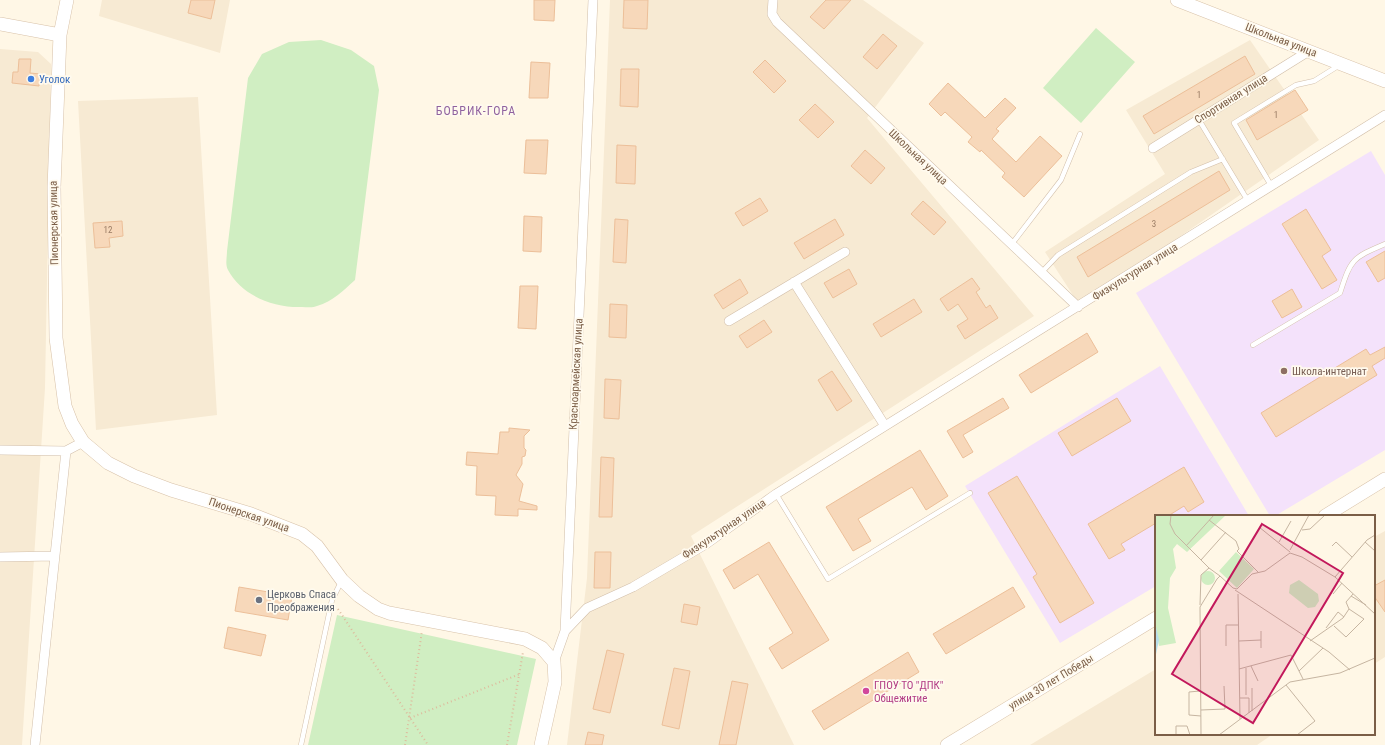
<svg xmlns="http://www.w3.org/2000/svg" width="1385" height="745" font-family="'Roboto Condensed',sans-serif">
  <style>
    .residential { fill: #f7ead3 }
    .education { fill: #f4e2fb }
    .green { fill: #d0eec2 }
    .building { fill: #f7d8ba; stroke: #ecbf99 }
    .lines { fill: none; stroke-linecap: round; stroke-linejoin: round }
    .lane-casing { stroke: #d2bfaa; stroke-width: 5.5 }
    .street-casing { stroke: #d2bfaa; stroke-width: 10 }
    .secondary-casing { stroke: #d8c2a9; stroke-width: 14 }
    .path { stroke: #ddbb9d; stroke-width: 2; stroke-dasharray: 1 3; stroke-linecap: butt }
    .lane { stroke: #fff; stroke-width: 4.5 }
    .street { stroke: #fff; stroke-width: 9 }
    .secondary { stroke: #fff; stroke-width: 13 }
    .shop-dot { fill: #3f7fe0; stroke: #fffaee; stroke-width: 1.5 }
    .education-dot { fill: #8d6e63; stroke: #fffaee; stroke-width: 1.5 }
    .worship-dot { fill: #6b7280; stroke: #fffaee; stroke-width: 1.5 }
    .hotel-dot { fill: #d1479c; stroke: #fffaee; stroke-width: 1.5 }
    .labels { text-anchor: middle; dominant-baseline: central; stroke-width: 3.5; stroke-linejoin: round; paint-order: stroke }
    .number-label { font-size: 9px; fill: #9a7c64 }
    .street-label { font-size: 11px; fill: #7b5e47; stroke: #fffaee }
    .shop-label { font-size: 11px; fill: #366cbe; stroke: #fffaee; text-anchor: start }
    .education-label { font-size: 11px; fill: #785e54; stroke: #fffaee; text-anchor: start }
    .worship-label { font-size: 11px; fill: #5b616d; stroke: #fffaee; text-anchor: start }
    .hotel-label { font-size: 11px; fill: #b23c85; stroke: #fffaee; text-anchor: start }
    .neighbourhood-label { font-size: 12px; letter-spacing: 1px; fill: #90629f; stroke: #fffaee }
    .inset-road { fill: none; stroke: #c6b5a1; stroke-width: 1 }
    .view { fill: #c2185b; fill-opacity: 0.15; stroke: #c2185b; stroke-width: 2 }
    .inset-edge { fill: none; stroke: #7b5e47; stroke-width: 2 }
  </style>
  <rect width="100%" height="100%" fill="#fff7e6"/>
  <path class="residential" d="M102,0h128l-10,53 -121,-37z
    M610,0h253l61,43 -57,75 167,198 -343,220 103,209h-227l20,-167z
    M1250,40l69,100 -239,166 -35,-54 120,-78 -39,-64z
    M0,49l38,3 13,12 -6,324 -23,357h-22z
    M198,97l19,318 -121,15 -18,-329z
    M1385,531v126l-11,7v-127z
    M1156,669v65h117l-16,11h-227z"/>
  <path class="education" d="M1371,151l14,24v275l-110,66h-5l-134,-223z
    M1160,366l89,150h-93v70l-96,57 -95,-157z"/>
  <path class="green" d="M1096,28l39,34 -54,61 -38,-35z
    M321,40l30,10 23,16 5,24 -24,190c-12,11 -22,21 -38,26 -4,2 -10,1 -15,1 -28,1 -60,-11 -74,-37 -3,-5 -1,-13 -1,-19l21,-173 14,-24 27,-12z
    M337,615l199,44 -19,86h-209z"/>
  <path class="building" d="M191,0h24l-4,19 -23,-6z
    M534,0h21l-1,21 -20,-1z
    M624,0h24l-1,29 -24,-1z
    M826,0h25l-27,29 -14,-12z
    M883,34l14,12 -20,23 -14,-12z
    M1245,56l10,18 -101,60 -11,-18z
    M19,59h12l-1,14 10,1 -1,12 -27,-3 1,-11h5z
    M765,60l21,21 -12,12 -21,-21z
    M531,62l19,1 -2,35h-19z
    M621,69h18l-1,38 -18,-1z
    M948,83l37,35 20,-20 11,10 -20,21 3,2 -7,8 24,23 24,-26 22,20 -38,41 -22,-20 3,-4 -24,-23 -1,2 -12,-10 4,-5 -27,-25 -4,4 -12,-12z
    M1295,90l13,20 -51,30 -11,-20z
    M815,104l19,18 -16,16 -19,-18z
    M526,140h22l-2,34 -22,-1z
    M617,145l19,1 -1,38 -19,-1z
    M865,150l20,18 -14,16 -20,-18z
    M1219,171l11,19 -142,87 -11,-20z
    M760,198l8,13 -25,15 -8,-13z
    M923,201l23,21 -12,13 -23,-21z
    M1306,209l25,41 -9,6 15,24 -15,9 -40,-65z
    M524,216l18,1 -1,35 -18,-1z
    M615,219l13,1 -2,43 -13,-1z
    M835,219l9,16 -40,24 -10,-16z
    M122,221l1,15 -14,2 1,9 -15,1 -2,-25z
    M1385,251v27l-7,4 -12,-20z
    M849,269l8,15 -24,14 -9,-15z
    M972,278l8,11 -4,3 10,16 4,-3 8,13 -33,21 -8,-13 11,-7 -10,-15 -10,7 -8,-12z
    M740,279l8,14 -25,16 -9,-14z
    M520,286h18l-2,43 -18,-1z
    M1292,289l10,18 -20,11 -10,-17z
    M914,299l8,13 -41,25 -8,-13z
    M610,304l17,1 -1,33 -17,-1z
    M764,320l8,12 -25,16 -8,-12z
    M1087,333l11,19 -67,41 -12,-18z
    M1385,347v11l-13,8 5,9 -101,62 -15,-24 105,-64 4,6z
    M832,371l20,30 -15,10 -19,-31z
    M605,379l16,1 -2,39 -15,-1z
    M1003,398l6,10 -46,27 10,17 -10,6 -16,-27z
    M1117,398l14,23 -59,35 -14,-23z
    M509,428l21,2 -6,6v12l2,2 -1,6 -3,1v7l-6,11 7,9 -4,17 18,5v4l-19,-1v7l-23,-1 1,-19 -20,-1 1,-29 -11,-1 1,-13 31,2 2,-22h9z
    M920,450l28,46 -22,14 -14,-23 -54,32 13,22 -18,10 -27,-44z
    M601,457l13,1 -2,59h-13z
    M1184,467l20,35 -16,10 -4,-6 -16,10h-12v7l-35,21 4,6 -16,9 -21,-35z
    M1017,476l77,127 -34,20 -27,-46 4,-3 -49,-81z
    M769,542l60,98 -47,29 -13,-21 24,-15 -35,-59 -24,15 -11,-19z
    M595,552h16l-1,36h-16z
    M1385,580v32l-11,-16v-10z
    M239,587l53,9 -4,24 -53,-9z
    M1013,587l12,20 -79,47 -13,-20z
    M684,604l16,3 -3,18 -16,-3z
    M228,627l38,8 -5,21 -37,-8z
    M607,650l17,4 -14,59 -17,-4z
    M908,652l11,20 -95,58 -12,-19z
    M674,668l16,3 -11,58 -17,-4z
    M732,681l16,3 -12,61h-17z
    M588,732l16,3 -2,10h-17z"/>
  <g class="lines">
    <defs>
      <path id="lane" d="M1199,120l49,81
        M1272,187l-38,-64 62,-38 18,-4 24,-15
        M1011,245l50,-65 19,-46
        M1041,273l17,-18 133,-83 32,-13
        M1253,345l87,-52c11,-34 12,-35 45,-49
        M776,494l52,85 142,-86
        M301,745l31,-145 9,-18"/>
      <path id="street" d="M773,0l-1,14 5,8 301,285
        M1153,148l156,-97
        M794,282l91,144
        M729,321l116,-69
        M0,450l66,1
        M0,557l55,-1
        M565,631l22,-23 46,-21 73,-43 70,-50 109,-68 500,-311
        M554,662l11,-31 28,-631
        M35,745l31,-294 17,-9"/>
      <path id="secondary" d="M67,0l-7,35 -6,152 2,151 9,68 7,18 11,18 25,21 26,13 37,14 80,24 51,20 15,12 25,34 17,16 19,13 11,4 136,26 17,9 12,14 1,20 -14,63
        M1177,0l208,81
        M0,24l60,11
        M1325,516l60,-37
        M947,745l209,-127"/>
    </defs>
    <use href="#lane" class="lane-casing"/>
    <use href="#street" class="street-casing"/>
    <use href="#secondary" class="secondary-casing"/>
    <path class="path" d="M338,609l90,136
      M410,718l110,-44
      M405,745l17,-114
      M507,745l16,-93"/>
    <use href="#lane" class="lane"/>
    <use href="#street" class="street"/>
    <use href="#secondary" class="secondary"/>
  </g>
  <circle class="shop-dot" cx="31" cy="79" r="4"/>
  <circle class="education-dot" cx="1284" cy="371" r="4"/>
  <circle class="worship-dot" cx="259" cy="600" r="4"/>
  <circle class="hotel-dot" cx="866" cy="691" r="4"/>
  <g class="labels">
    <g class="number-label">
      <text x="1199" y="95">1</text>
      <text x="1276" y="115">1</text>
      <text x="1154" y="224">3</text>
      <text x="108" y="230">12</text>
    </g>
    <g class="street-label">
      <text transform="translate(1281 40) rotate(21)">Школьная улица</text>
      <text transform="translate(1231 99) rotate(-32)">Спортивная улица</text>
      <text transform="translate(918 157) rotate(43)">Школьная улица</text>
      <text transform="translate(54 223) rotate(-91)">Пионерская улица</text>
      <text transform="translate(1135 272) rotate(-32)">Физкультурная улица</text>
      <text transform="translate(576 374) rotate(-87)">Красноармейская улица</text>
      <text transform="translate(249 515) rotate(19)">Пионерская улица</text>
      <text transform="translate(724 529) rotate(-34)">Физкультурная улица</text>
      <text transform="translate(1051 682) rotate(-31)">улица 30 лет Победы</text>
    </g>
    <g class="shop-label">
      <text x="39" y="79">Уголок</text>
    </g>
    <g class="education-label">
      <text x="1292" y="371">Школа-интернат</text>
    </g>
    <g class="worship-label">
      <text x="267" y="594">Церковь Спаса<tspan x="267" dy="13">Преображения</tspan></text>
    </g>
    <g class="hotel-label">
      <text x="874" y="685">ГПОУ ТО "ДПК"<tspan x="874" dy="13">Общежитие</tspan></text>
    </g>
    <g class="neighbourhood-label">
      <text x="476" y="111">БОБРИК-ГОРА</text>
    </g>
  </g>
  <g transform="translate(1155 515)">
    <rect width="220" height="220" fill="#fff7e6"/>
    <path d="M0,0h71l-39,37 -10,-8 -4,5 3,19 -6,10 -2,30 8,35 -17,3 -4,-24zM81,37l18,17 -17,19 -18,-17zM46 63a7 7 0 1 1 14 0a7 7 0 1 1-14 0ZM144,65l19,14 1,7 -4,6 -7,1 -19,-15 1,-8z" fill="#d0eec2"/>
    <path d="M0,107l4,18 -4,19z" fill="#b7dfeb"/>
    <path class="inset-road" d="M16,0l-1,9 5,10 26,26M54,5l27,21 3,8 -2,2 21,21M104,12l31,25M147,15l8,-1 15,-14M124,27l12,-21M210,27l10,9M31,31l28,-31M177,31l4,-4 16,15M135,35l19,-35M54,53l-8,-8 25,-28M180,62l40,37M80,75l94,62 21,18M83,79l2,125M178,79l9,-11M196,81l15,9M45,90l1,-30 8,-7 11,8M179,111l12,11 18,-18 -15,-10M171,113l12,-16 6,5M84,126l22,-1M155,126l33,-23 6,-9 -3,-7 7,-8M71,131v-21h13M106,133v-17M96,151l7,15M91,153v27M84,154l52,-14 12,24M144,156l24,-23M131,170l29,36 -18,14M97,173v23M45,176l-11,1v23l12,1M85,183h9v15M46,195l24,-1 -1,-23M21,220v-9h11l3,9M46,220l-1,-128 17,-28 3,-3 13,12 4,1 15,-15 13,-3 25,-18 12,4 33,20 32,-37 8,-5M64,220l71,-53 50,-9 35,-15"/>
    <path class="view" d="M107,9l81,49 -90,150 -81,-49z"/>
    <rect width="220" height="220" class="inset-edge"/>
  </g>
</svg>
